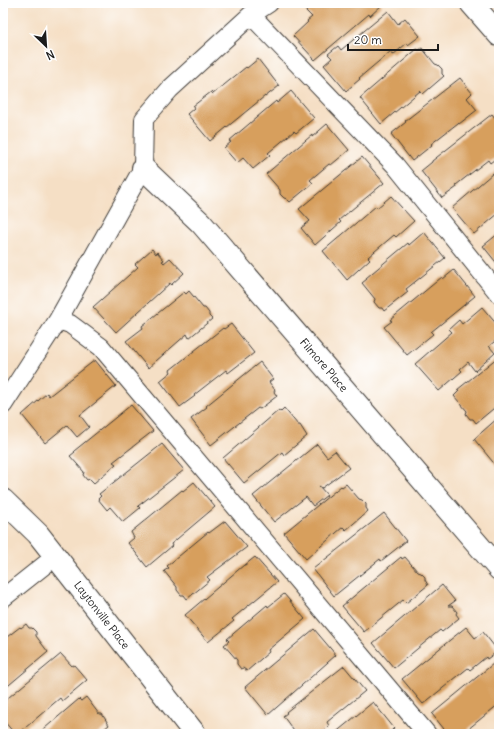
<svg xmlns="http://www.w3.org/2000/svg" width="502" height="737" font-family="Delius,sans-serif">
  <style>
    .building { fill: #d79f5d }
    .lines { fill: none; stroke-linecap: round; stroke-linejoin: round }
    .lane-casing { stroke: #3d3935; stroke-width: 20 }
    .street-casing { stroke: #3d3935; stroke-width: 24 }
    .lane { stroke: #fff; stroke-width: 18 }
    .street { stroke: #fff; stroke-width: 22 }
    .labels { text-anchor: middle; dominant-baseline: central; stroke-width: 3; stroke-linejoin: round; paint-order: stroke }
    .street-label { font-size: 11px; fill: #1c1c1c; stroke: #fff }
  </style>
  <rect width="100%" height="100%" fill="#fff"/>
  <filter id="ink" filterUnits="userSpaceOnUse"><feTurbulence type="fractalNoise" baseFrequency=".025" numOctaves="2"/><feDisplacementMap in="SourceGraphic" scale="8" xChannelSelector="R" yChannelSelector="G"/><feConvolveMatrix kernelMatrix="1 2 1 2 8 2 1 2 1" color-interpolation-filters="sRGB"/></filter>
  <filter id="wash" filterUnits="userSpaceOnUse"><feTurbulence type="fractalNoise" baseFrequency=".012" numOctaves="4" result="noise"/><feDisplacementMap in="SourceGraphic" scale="16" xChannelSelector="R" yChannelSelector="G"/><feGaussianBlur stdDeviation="0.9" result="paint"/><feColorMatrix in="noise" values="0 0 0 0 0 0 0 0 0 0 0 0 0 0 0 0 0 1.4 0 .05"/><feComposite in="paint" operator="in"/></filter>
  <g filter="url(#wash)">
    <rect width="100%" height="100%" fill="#f5dfc5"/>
    <g id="blocks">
      <path class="building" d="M311,3h69l2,2 -12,11 -1,-2 -54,46 -22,-24 15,-14 -1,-1 5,-4 -8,-8z
        M388,11l10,13 7,-6 15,18 -12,9 -1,-2 -14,12 -2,-4 -32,27 1,1 -14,12 -22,-26 8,-7 -4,-4 10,-8 3,4z
        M422,48l13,16 3,1 4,4v5l2,2 -21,18 -3,-3 -39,33 -21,-26 57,-49 2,1z
        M258,59l21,27 -14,11v-1l-55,45 -23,-27 7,-6 -1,-2 18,-14 2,2 33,-27 1,1z
        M460,78l12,15 -5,5 10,12 -18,14 -1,-1 -27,21 1,1 -20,16 -21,-27 15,-12 -1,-1z
        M291,91l23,27 -18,15 -2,-2 -26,22 2,2 -17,14 -10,-11 -6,5 -13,-15 7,-6 -2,-1 47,-40 1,2z
        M492,114l7,9v33l-9,7 -2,-3 -32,25 1,2 -15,11 -21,-27 11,-9v-1z
        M327,124l22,26 -18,15 -2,-1 -19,16 3,3 -23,19 -3,-3 -3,-1 -4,-4v-4l-14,-16 46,-39v2z
        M362,157l22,26 -45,37 2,2 -26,23 -14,-17 9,-7 -11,-12z
        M499,168v45l-25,21 -22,-26z
        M391,196l23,25 -18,16 -2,-2 -26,22 2,2 -23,21 -24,-29 53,-45 1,2z
        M424,232l21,26 -39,31 2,3 -24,19 -2,-3h-3l-5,-6 1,-3 -13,-16 5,-4 -1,-1 42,-35 1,2z
        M499,233v33l-16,-20z
        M152,249l4,5 1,-2 7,8 -2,1 2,2 6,-5 14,15 -13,12 -1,-2 -54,49 -23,-25 45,-40 -3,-3z
        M454,270l21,26 -44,36 2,2 -26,21 -23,-28 8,-6 -2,-1 52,-43 1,2z
        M189,291l14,17h2l4,5v3l3,3 -23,19 -2,-4 -39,34 -22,-27 17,-13 -1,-2 42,-34 2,2z
        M482,307l17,20v11l-10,8 6,7 -20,18 -7,-9 -8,7 2,2 -23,20 -24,-27 37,-32 -3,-3 10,-9 3,4z
        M231,324l23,29 -26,20 -2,-3 -32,25 1,1 -15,11 -20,-26 11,-9 -1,-2 53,-42 1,1z
        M498,357l1,47 -23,19 -3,-4h-3l-4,-5 1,-3 -13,-15 5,-5 -2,-1z
        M95,360l21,26 -36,29 9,12 -12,10 -10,-12 -22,18 -23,-28 25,-22 2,3z
        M260,362l13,17 -4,3 6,8 -1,2 3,4 -17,13 -2,-1 -47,37 -20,-26 16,-12 -1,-1z
        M131,405l22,26 -40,31 3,2 -22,19 -4,-4 -3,1 -4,-5 1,-3 -14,-16 5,-4 -1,-1z
        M284,408l14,17h2l7,11 -23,19 -2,-3 -38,31 -21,-25 56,-48 1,2z
        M499,417v48l-2,2 -23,-28z
        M162,444l22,26 -46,36 2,2 -17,14 -13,-15 -3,3 -9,-11 3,-3 -2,-2z
        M317,444l10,13 8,-6 14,17 -27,20 -3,-2 8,9 -14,11 -7,-9 -32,25 -21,-26z
        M194,482l21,25 -44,37 1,2 -25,21 -19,-24 6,-5 -3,-6 51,-42 1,1z
        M346,484l13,15 3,1 4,4v4l2,3 -22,19 -3,-3 -37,32 -22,-26 57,-47 1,1z
        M384,513l22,28 -25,20 -1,-2 -46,37 -21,-27z
        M225,521l22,26 -40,30 3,3 -23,19 -3,-4h-3l-4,-5v-3l-13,-16 5,-3 -2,-2 41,-34 1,1z
        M255,557l22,25 -45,37 2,2 -26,21 -23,-27 59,-50h1z
        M401,557l1,2 3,-2 13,15 3,1 4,4v3l3,5 -22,18 -3,-3 -39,32 -22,-26z
        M442,585l13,16 -7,5h4l5,6 -1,2 3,4 -17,14 -2,-2 -46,38 -21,-25z
        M284,594l21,25 -37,31 1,2 -22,19 -4,-3 -2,1 -4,-5v-4l-13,-15 5,-4 -2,-2 40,-34 1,2z
        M26,624l3,4h3l4,4v4l12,16 -45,38v-44l2,-2 -2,-4 17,-13 1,1z
        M466,627l9,11 8,-6 15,19 -11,8 -1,-2 -16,13 -2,-2 -45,36 -21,-25z
        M314,629l22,26 -68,60 -23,-28z
        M61,654l11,12 2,-1 13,15 -25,21 -2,-3 -42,36h-3l-12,-14v-18z
        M499,659v45l-37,30h-14l-16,-20z
        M344,666l21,25 -38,31 2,4 -10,8h-23l-13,-18 4,-3 -1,-1z
        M86,697l13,17h3l7,11 -9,7v-1l-4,3h-58l41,-35 2,2z
        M373,702l21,26 -6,6h-54z"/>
    </g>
  </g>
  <g filter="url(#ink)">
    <use href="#blocks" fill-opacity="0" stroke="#3d3935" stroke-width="1"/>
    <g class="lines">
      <defs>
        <path id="lane" d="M251,15l144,150 104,129
          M58,320l12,4 31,23 326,387
          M3,405l55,-85 85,-152 1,-49 26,-30 81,-74 18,-12
          M3,598l53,-42"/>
        <path id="street" d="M471,3l28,32
          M143,168l58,55 298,346
          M3,500l35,34 157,200"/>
      </defs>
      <use href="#lane" class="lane-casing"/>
      <use href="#street" class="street-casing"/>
      <use href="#lane" class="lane"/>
      <use href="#street" class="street"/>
    </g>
  </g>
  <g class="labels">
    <g class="street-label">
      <text transform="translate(324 365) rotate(49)">Filmore Place</text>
      <text transform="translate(102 615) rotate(52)">Laytonville Place</text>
    </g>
  </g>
  <rect width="502" height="737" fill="none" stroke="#fff" stroke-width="16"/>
  <g transform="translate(46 46) rotate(155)" stroke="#ffffff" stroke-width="3" paint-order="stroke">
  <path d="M0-3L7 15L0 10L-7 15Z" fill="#1c1c1c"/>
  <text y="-6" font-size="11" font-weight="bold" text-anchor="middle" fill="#1c1c1c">N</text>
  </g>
  <path d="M348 44v6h90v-6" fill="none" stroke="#1c1c1c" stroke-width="2"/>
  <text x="354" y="44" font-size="12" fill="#1c1c1c" stroke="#ffffff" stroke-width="3" paint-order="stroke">20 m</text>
</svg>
